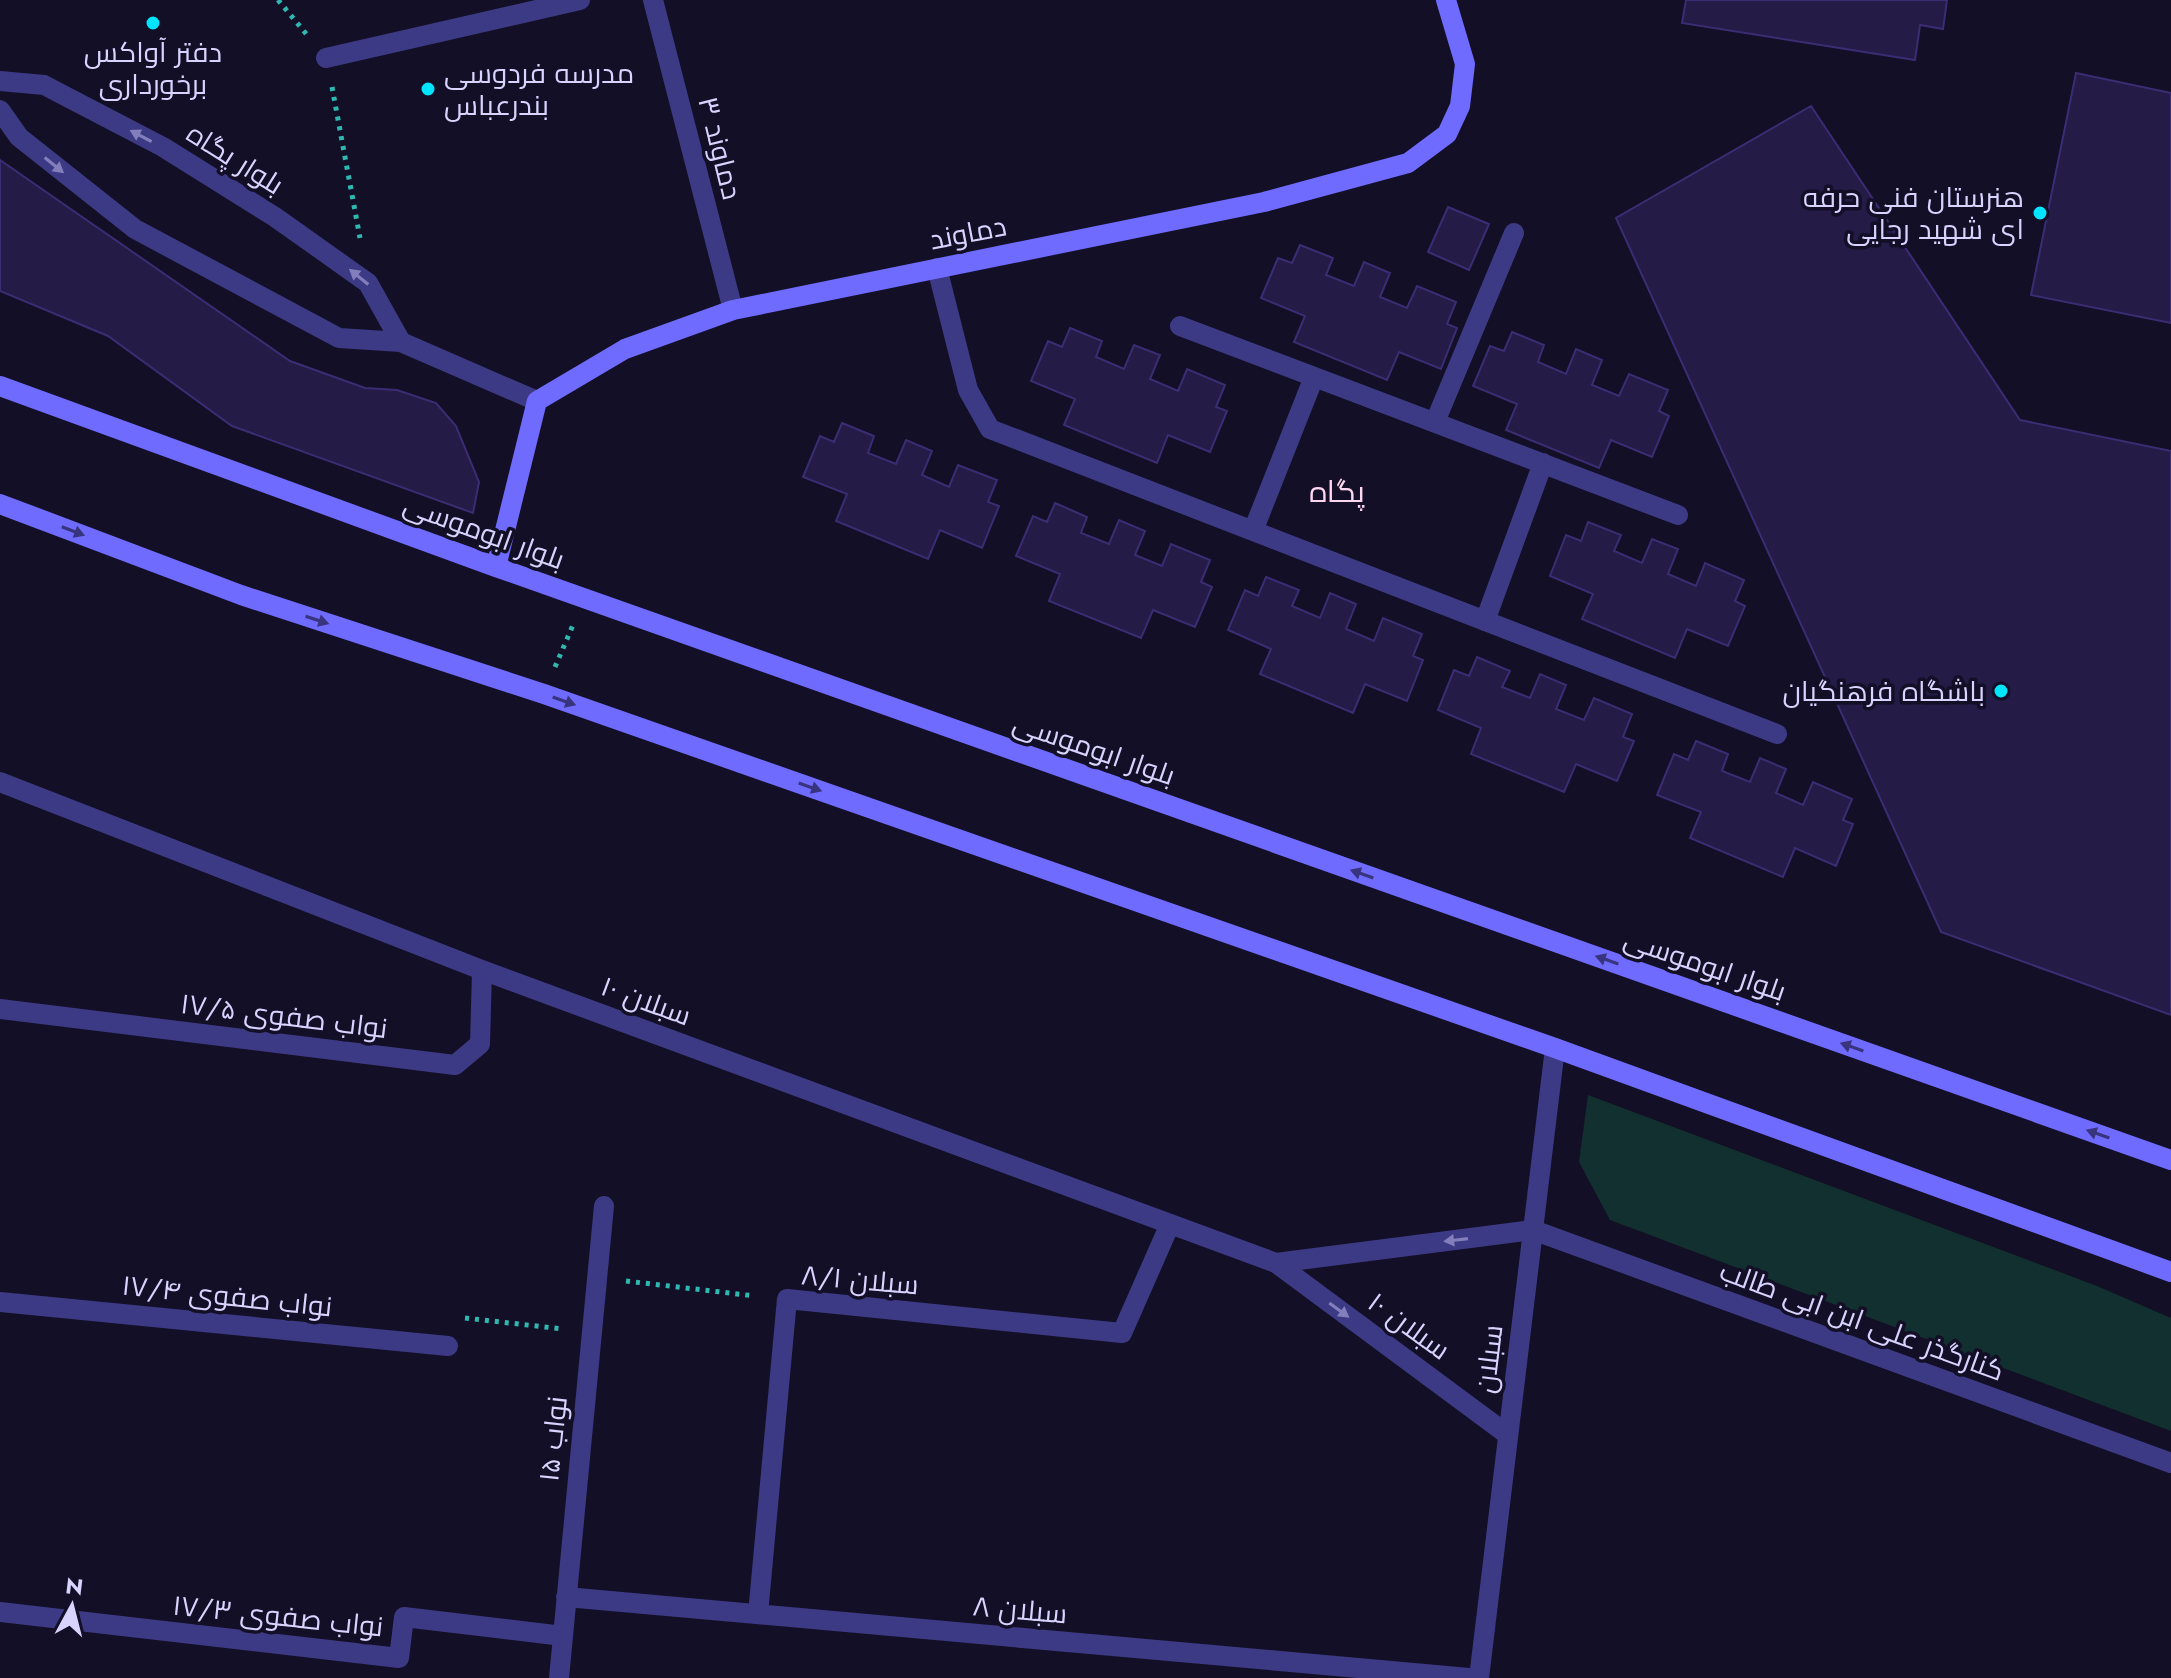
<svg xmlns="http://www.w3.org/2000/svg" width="2171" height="1678" font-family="Jost,Cairo,sans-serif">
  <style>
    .green { fill: #12302f }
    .building { fill: #241b47; stroke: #3b2d73; stroke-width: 2 }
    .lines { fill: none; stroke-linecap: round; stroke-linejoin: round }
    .path { stroke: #2fb8b0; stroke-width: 5; stroke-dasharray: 4 6; stroke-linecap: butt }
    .minor { stroke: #3d3a85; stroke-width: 20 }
    .tertiary { stroke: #3d3a85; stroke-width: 20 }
    .secondary { stroke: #6f6bff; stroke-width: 20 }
    .oneway { fill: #837fbc }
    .oneway2 { fill: #38347d }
    .poi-dot { fill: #00e5ff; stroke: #130f26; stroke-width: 3 }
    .labels { text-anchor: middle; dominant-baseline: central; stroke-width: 7; stroke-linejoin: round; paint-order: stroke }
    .poi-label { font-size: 28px; fill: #d9d4ff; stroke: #130f26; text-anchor: end }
    .street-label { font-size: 28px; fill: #d9d4ff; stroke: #130f26 }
    .neighbourhood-label { font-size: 30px; fill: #ffd6f0; stroke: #130f26 }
  </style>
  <rect width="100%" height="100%" fill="#130f26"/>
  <path class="green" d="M1588,1095l509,191 74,32v113l-561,-211 -31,-58z"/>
  <path class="building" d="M1686,0h261l-4,29 -23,-4 -5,35 -233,-37z
    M2076,73l95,20v230l-140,-28z
    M1811,106l209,314 151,31v564l-230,-83 -325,-714z
    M0,160l290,201 75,27 32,2 39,13 20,23 23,56 -6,31 -241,-87 -124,-90 -108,-45z
    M1448,207l41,17 -20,46 -41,-18z
    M1300,245l33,13 -7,17 28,11 10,-24 26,11 -10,24 27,11 10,-22 39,16 -9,22 10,4 -16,41 -42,-17 -12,28 -93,-38 11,-26 -44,-18 17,-40 14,5z
    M1070,328l32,13 -6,16 28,12 10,-24 26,10 -10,24 28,12 9,-22 38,16 -9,22 11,4 -17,41 -42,-17 -11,28 -93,-38 11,-26 -44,-18 17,-40 14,6z
    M1512,332l32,13 -6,17 28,12 10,-25 26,11 -10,25 27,11 10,-22 39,16 -9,21 10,5 -17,41 -41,-17 -12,28 -93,-38 11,-26 -44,-18 17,-40 14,5z
    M842,423l32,13 -6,17 28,11 10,-24 26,11 -10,24 27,12 9,-22 39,15 -9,22 11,4 -17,42 -42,-18 -12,29 -92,-38 11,-27 -44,-17 17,-41 14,6z
    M1055,503l32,14 -6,16 28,11 10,-24 26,11 -10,24 27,11 9,-22 39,16 -9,22 11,5 -17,40 -42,-17 -12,28 -92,-37 11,-27 -44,-18 17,-40 14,6z
    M1588,522l33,13 -7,16 28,12 10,-24 26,10 -10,25 28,12 9,-23 39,17 -9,21 10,5 -17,40 -41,-17 -12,29 -93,-39 11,-25 -43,-18 16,-41 15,6z
    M1266,577l33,13 -7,16 28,12 10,-25 26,11 -10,25 28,12 9,-23 39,16 -9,22 10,4 -16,41 -42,-17 -12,29 -93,-39 11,-25 -43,-19 17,-40 13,6z
    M1477,657l33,14 -8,16 28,11 10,-24 26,11 -10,24 28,11 10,-22 38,16 -9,23 11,4 -17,40 -41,-17 -12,28 -93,-38 10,-26 -43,-18 16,-40 15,6z
    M1696,741l32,13 -6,17 28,11 10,-24 26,11 -10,24 27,12 10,-23 39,17 -9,21 10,4 -17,42 -41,-18 -12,29 -93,-39 11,-26 -44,-17 17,-41 14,6z"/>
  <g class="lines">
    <path class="path" d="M278,0l30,36
      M332,87l28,151
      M555,667l18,-42
      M626,1281l129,15
      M465,1318l98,11"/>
    <path class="minor" d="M653,0l80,310
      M326,58l254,-58
      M937,268l31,122 22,39 787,305
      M1180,326l498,189
      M1435,422l79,-189
      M1253,531l61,-154
      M1485,621l58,-158
      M0,782l482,188 794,293 232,172
      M0,1009l455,56 25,-21 2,-74
      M1276,1263l257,-33
      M0,1302l448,44
      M566,1597l903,81
      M0,1612l399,46 5,-41 159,19
      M758,1614l29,-315 335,34 48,-109
      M559,1678l45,-472"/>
    <path class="tertiary" d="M0,81l44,4 119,62 112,70 93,66 33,59
      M0,110l19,27 116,92 204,109 62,4 136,59
      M1533,1230l638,233
      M1479,1678l76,-630"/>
    <path class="secondary" d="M0,386l496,181 1675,593
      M0,504l241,91 303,99 1011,354 616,224
      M496,567l41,-166 88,-52 108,-39 531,-108 144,-39 39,-29 13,-28 5,-42 -19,-64"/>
  </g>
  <defs><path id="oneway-solid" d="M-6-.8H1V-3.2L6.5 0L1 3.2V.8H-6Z" transform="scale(2)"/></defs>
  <g class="oneway">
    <use href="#oneway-solid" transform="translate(141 136) rotate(-152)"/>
    <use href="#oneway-solid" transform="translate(54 165) rotate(39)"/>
    <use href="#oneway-solid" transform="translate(359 277) rotate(-141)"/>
    <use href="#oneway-solid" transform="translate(1456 1240) rotate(173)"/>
    <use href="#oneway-solid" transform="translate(1339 1310) rotate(36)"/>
  </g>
  <g class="oneway2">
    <use href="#oneway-solid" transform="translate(73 531) rotate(21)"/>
    <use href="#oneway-solid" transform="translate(317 620) rotate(18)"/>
    <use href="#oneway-solid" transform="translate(564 701) rotate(19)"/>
    <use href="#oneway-solid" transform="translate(810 787) rotate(19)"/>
    <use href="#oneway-solid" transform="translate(1362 874) rotate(-161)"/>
    <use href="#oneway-solid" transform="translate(1607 960) rotate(-161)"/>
    <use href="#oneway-solid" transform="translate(1852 1047) rotate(-161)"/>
    <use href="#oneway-solid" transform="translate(2098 1134) rotate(-161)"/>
  </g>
  <g class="poi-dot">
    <circle cx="153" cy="23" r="8"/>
    <circle cx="428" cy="89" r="8"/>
    <circle cx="2040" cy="213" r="8"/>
    <circle cx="2001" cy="691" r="8"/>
  </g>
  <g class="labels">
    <g class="poi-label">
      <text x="153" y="52" text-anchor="middle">دفتر آواکس<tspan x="153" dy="32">برخورداری</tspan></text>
      <text x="444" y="73" text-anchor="start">مدرسه فردوسی<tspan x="444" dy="32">بندرعباس</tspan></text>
      <text x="2024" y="197">هنرستان فنی حرفه<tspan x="2024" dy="32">ای شهید رجایی</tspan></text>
      <text x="1985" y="691">باشگاه فرهنگیان</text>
    </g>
    <g class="street-label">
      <text transform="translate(720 148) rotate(76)">دماوند ۳</text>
      <text transform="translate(235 159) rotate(32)">بلوار پگاه</text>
      <text transform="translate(968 233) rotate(-11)">دماوند</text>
      <text transform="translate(484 532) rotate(20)">بلوار ابوموسی</text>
      <text transform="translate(1094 749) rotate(19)">بلوار ابوموسی</text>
      <text transform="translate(1705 965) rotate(19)">بلوار ابوموسی</text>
      <text transform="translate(646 1001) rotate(20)">سبلان ۱۰</text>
      <text transform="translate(284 1016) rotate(7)">نواب صفوی ۱۷/۵</text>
      <text transform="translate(860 1280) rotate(5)">سبلان ۸/۱</text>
      <text transform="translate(227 1296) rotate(6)">نواب صفوی ۱۷/۴</text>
      <text transform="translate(1862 1321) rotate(20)">کنارگذر علی ابن ابی طالب</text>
      <text transform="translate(1409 1326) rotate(36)">سبلان ۱۰</text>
      <text transform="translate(1489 1359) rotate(-83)">سبلان</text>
      <text transform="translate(553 1439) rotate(-84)">نواب ۱۵</text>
      <text transform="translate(1020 1610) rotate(5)">سبلان ۸</text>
      <text transform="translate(278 1616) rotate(6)">نواب صفوی ۱۷/۳</text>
    </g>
    <g class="neighbourhood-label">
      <text x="1337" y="491">پگاه</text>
    </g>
  </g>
  <g transform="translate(72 1606) rotate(7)" stroke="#130f26" stroke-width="6" paint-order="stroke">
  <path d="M0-6L14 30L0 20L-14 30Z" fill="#d9d4ff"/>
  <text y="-12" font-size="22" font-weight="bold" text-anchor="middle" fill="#d9d4ff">N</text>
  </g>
</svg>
